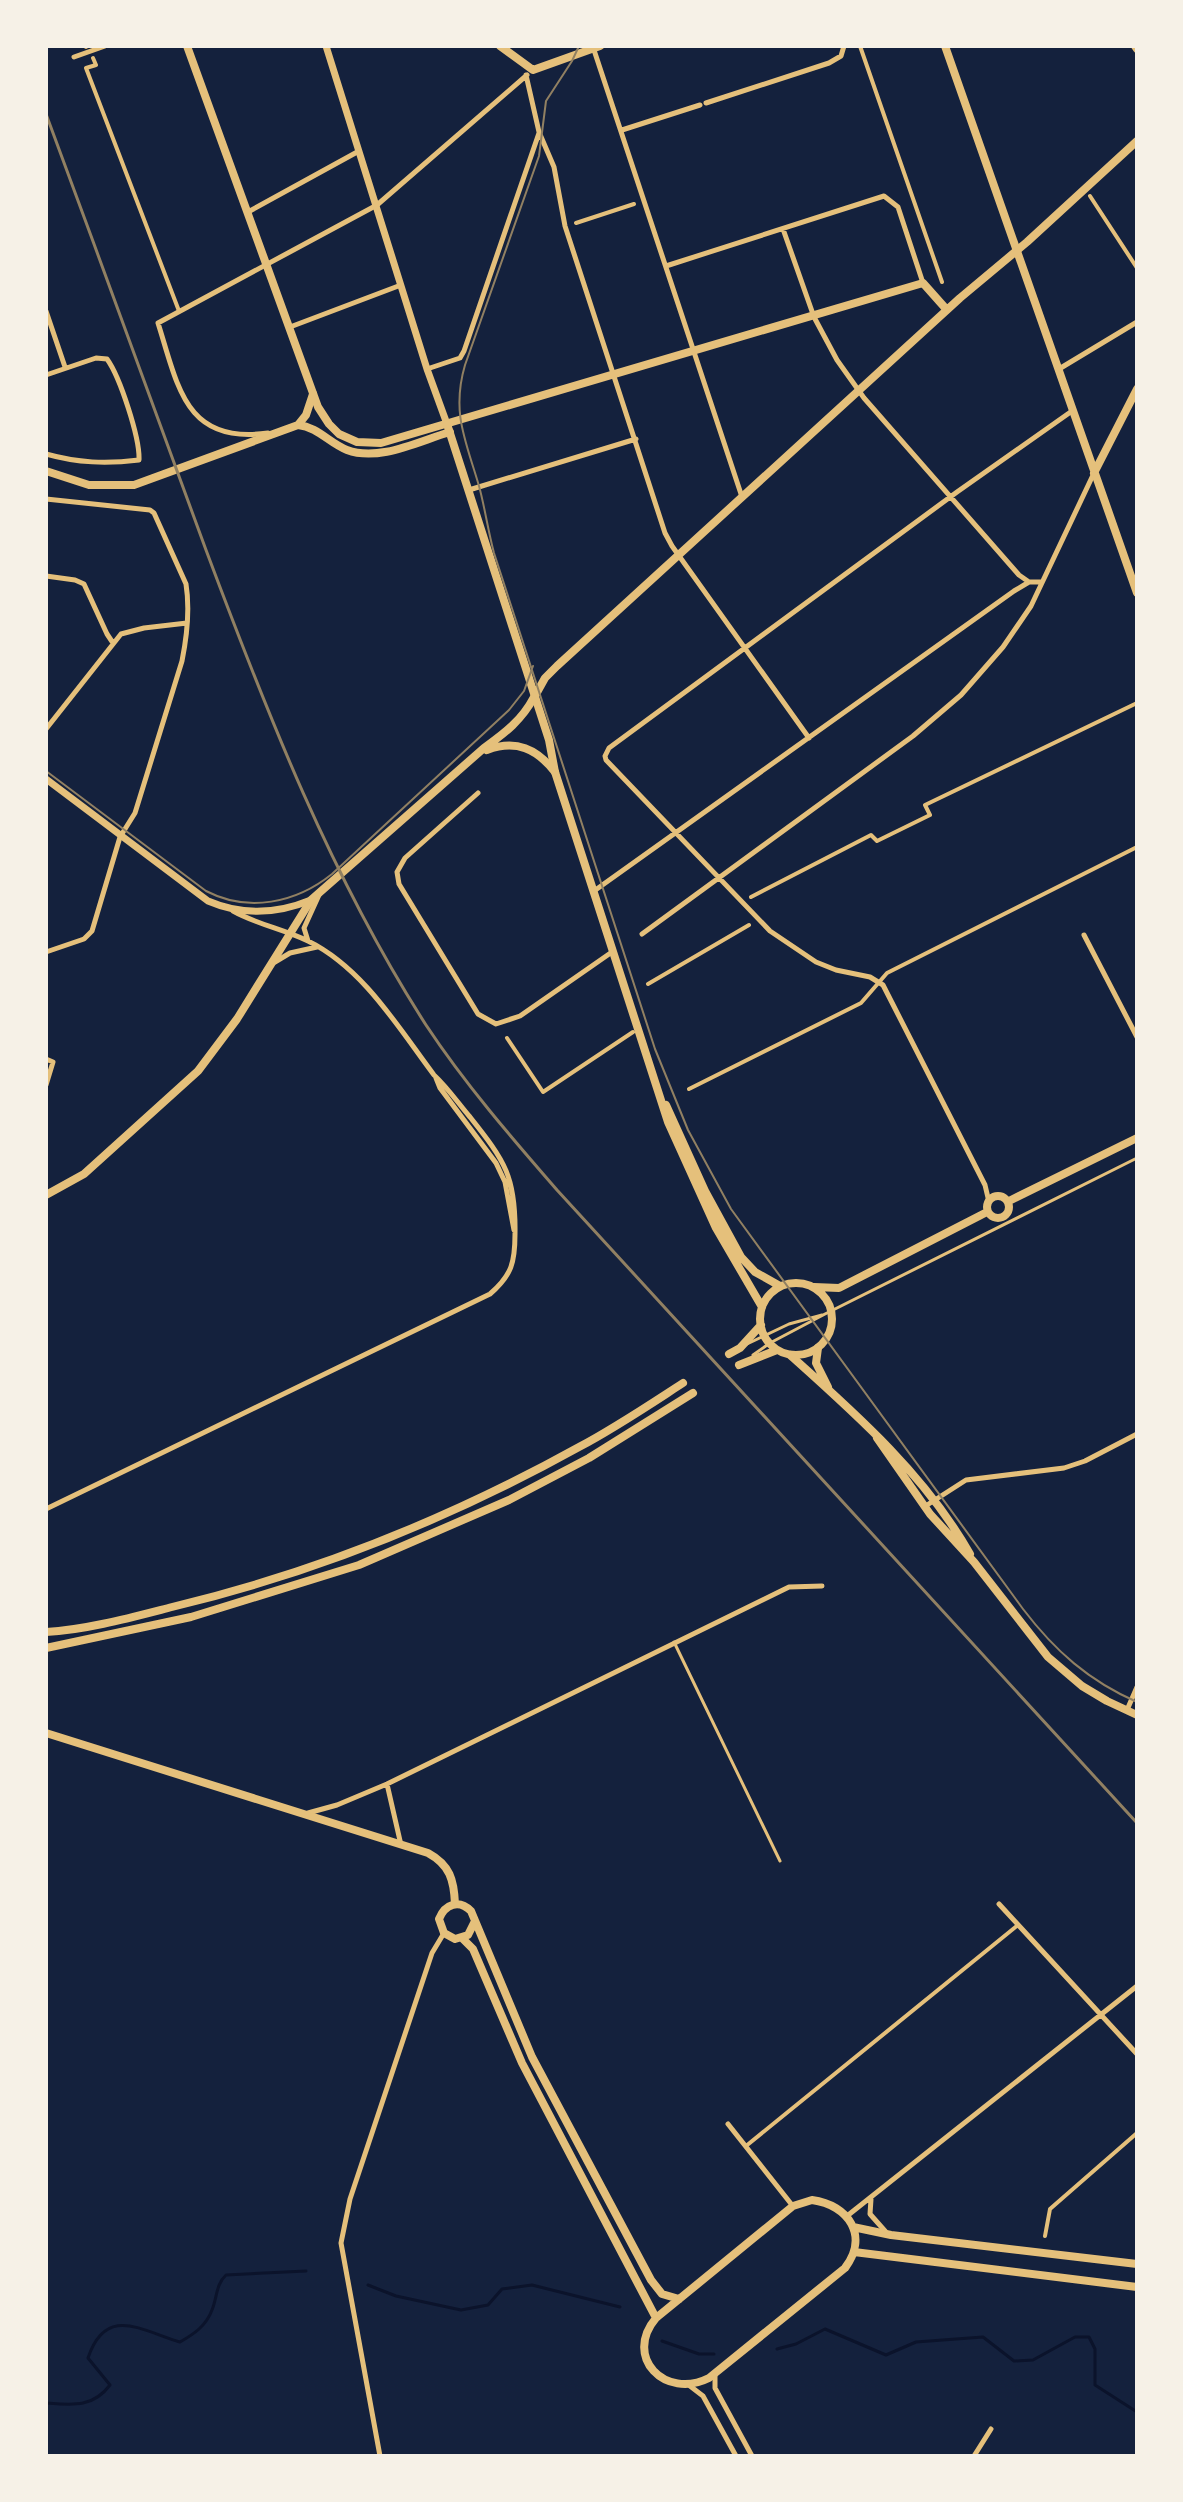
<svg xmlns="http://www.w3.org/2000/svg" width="1183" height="2502" font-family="Helvetica,sans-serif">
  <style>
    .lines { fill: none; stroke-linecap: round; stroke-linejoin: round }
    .stream { stroke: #0b132b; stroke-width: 3 }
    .service { stroke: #e5c07b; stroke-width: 3 }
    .pedestrian { stroke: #e5c07b; stroke-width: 4 }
    .minor { stroke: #e5c07b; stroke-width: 5 }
    .tertiary { stroke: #e5c07b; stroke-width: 7 }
    .secondary { stroke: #e5c07b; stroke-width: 8 }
    .primary { stroke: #e5c07b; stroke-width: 8 }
    .tram { stroke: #918062; stroke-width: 2 }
    .rail { stroke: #918062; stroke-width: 3 }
  </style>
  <rect width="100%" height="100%" fill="#14213d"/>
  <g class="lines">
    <path class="stream" d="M368,2285l28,11 65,14 27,-5 14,-16 30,-4 88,22
      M662,2341l37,13h15
      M777,2349l19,-5 29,-15 61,26 30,-13 67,-5 31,24 19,-1 42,-23h14l6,12v36l42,27
      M46,2403c26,2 47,5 64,-18l-22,-27c18,-53 52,-28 92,-16 14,-8 26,-16 32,-32 5,-12 4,-26 14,-35l80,-4"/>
    <path class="service" d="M747,1344l42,-20 33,-9
      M753,1355l17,-12 55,-29 312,-156
      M674,1642l106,219"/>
    <path class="pedestrian" d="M86,46v1
      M860,46l82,236
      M93,58l3,7 -10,3 93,243
      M1090,196l47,72
      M576,223l58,-19
      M751,897l120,-62 6,6 53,-26 -5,-10 212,-102
      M648,984l101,-59
      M507,1038l36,54 90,-60
      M689,1089l172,-86 26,-30 250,-126
      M746,2146l272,-221
      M1045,2236l5,-27 87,-76"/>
    <path class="minor" d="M593,47l149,450
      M74,57l31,-11
      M526,75l13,57 15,35 11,59 100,307 7,13 137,192
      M706,103l123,-40 12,-7 3,-10
      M622,130l78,-25
      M248,212l111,-61
      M783,229l31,88 23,43 27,38 155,177 10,7
      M666,266l218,-70 14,11 25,76
      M46,311l19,56
      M290,327l111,-42
      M427,369l33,-11 4,-7 75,-218
      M1059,369l78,-47
      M46,375l50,-17 11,1c13,18 33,79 32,101 -33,4 -61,3 -93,-6
      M268,433c-83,12 -90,-47 -110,-110l219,-118 150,-130
      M469,490l167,-51
      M46,499l104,11 4,3 32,71c4,25 1,52 -4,77l-47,152 -15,24 -28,94 -8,8 -38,13
      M46,576l29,4 9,4 23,50 6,9
      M46,729l75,-95 23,-6 43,-5
      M478,793l-73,65 -8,14 2,12 79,130 18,10 24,-8 92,-64
      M594,891l420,-300 15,-9h13
      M642,934l271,-198 48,-41 42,-48 28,-41 63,-133
      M1084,935l53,102
      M308,941l-4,-13 15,-33
      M275,962l15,-9 27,-6
      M46,1059l7,3 -7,23
      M436,1078l4,10 56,75 9,19 9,48
      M989,1202l-4,-17 -102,-200 -13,-8 -34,-7 -20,-8 -46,-31 -164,-171 -1,-4 4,-8 348,-256 115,-81
      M924,1507l42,-27 98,-12 21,-7 52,-27
      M46,1509l444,-215c22,-19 25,-32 25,-60 1,-57 -10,-73 -45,-117 -12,-14 -22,-29 -36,-42 -36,-48 -71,-107 -126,-134 -25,-12 -52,-17 -75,-30
      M1127,1710l10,-23
      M387,1784l14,61
      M308,1813l29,-8 50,-21 402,-197 33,-1
      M999,1904l138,150
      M728,2124l64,81
      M871,2199l-1,15 15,17
      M847,2216l290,-230
      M715,2374v14l37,68
      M690,2386l13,10 33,60
      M380,2456l-39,-213 9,-44 82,-246 12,-20
      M974,2456l17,-27"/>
    <path class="tertiary" d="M326,46l101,323 20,55
      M46,779l162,122c35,15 69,13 103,-1"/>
    <path class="secondary" d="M500,46l33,24 67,-24
      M945,46l192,547
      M1135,46l2,3
      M298,425c20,2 31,18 49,25 32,12 72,-9 103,-18
      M46,471l43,14h45l164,-60 8,-10 7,-21
      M1094,473l43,-84
      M487,750c29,-11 50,-1 68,22
      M46,1195l38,-21 114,-103 39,-52 74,-119 173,-152c21,-15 38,-28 50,-51
      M818,1348l-2,15 12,24
      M790,1355c66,59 136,121 180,199
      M877,1438l53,76 44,48 74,95 34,29 25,15 30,14
      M46,1733l382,120c22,12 26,27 27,51
      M474,1923l-6,12 -13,4 -11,-6 -5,-14c6,-15 20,-20 32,-8l61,146 119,223 11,14 17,5
      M462,1938l11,11 49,114 134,255
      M812,2200c37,5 57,36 33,68l-136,110c-44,22 -86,-21 -53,-60l137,-112z
      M853,2227l38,8 246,29
      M854,2252l283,35"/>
    <path class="primary" d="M187,46l131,361 11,17 10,10 18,8 24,1 542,-160 24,27
      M447,424l102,316 6,32 113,350 48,106 46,79
      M535,696l10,-18 12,-12 403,-368 67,-56 110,-101
      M666,1105l39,86 36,66 14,15 25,14
      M987 1207a11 11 0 1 1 22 0a11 11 0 1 1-22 0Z
      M1009,1201l128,-63
      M760 1319a36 36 0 1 1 72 0a36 36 0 1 1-72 0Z
      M814,1287l25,1 148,-76
      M729,1354l11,-6 21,-23
      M739,1365l38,-15
      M46,1632c40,-2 87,-15 126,-25 142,-34 279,-89 407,-160 36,-19 70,-42 104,-64
      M46,1648l145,-31 168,-52 150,-65 80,-42 104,-65"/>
    <path class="tram" d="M579,46l-7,15 -26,40 -7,55 -74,209c-14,48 1,76 14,121 6,22 9,45 15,67l161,496 33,81 43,79 292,400c32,42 66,72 114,93
      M46,771l160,120c42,22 90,12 126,-17l177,-164 15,-19 9,-25"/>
    <path class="rail" d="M46,114c54,145 106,290 160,436 61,163 125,327 220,475 39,59 85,112 131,165l580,633"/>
  </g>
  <rect width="1183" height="2502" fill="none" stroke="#f6f1e7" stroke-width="96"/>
</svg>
